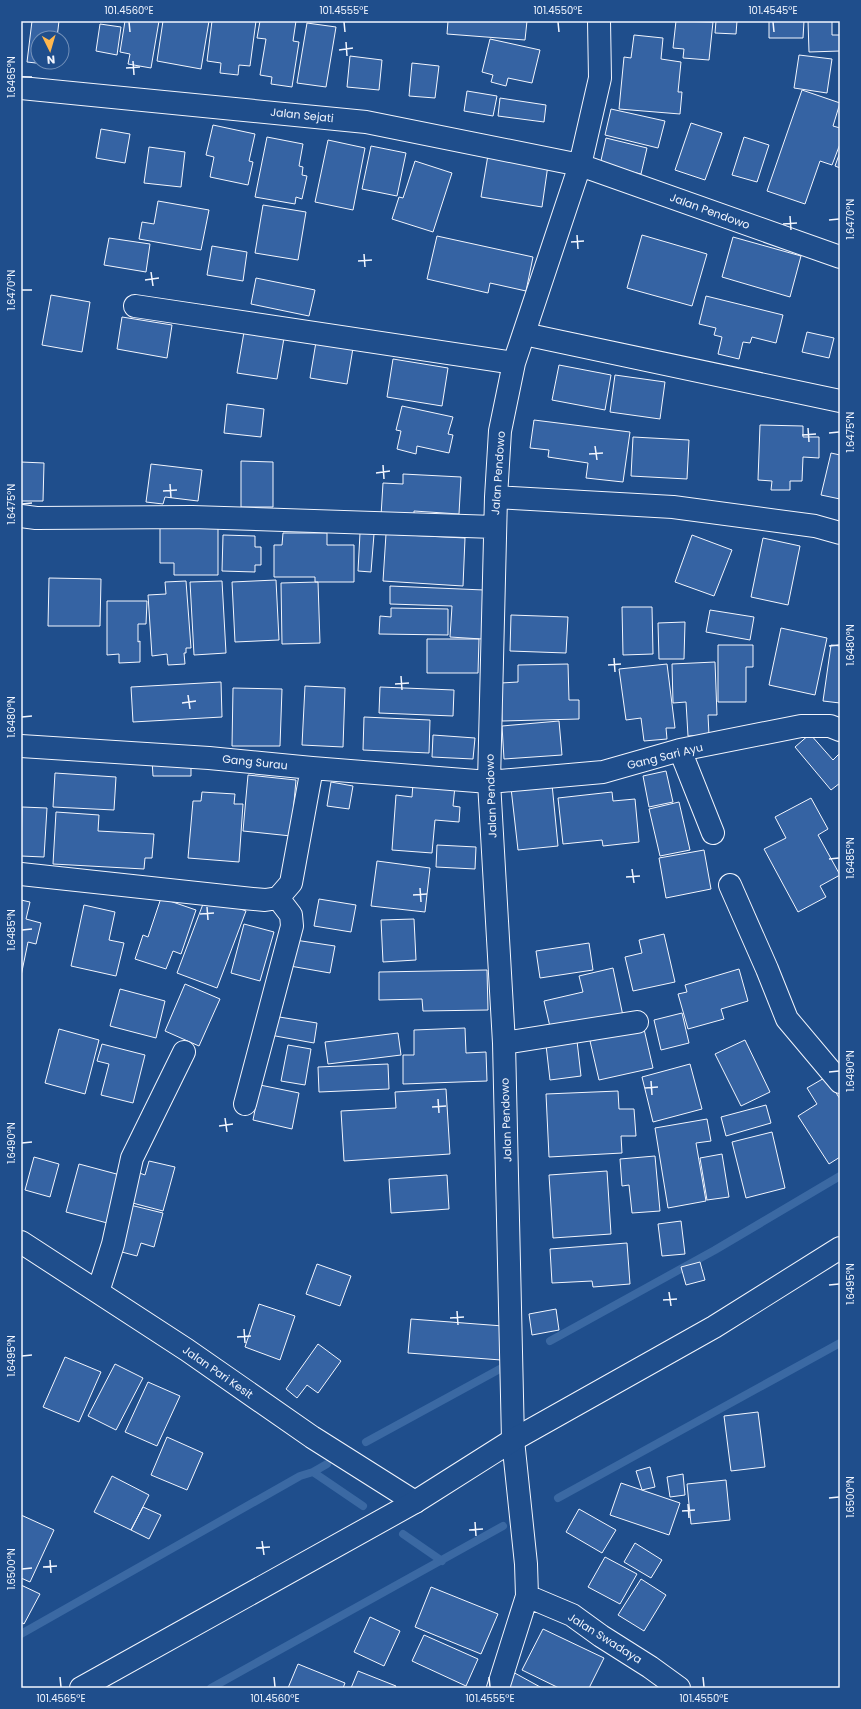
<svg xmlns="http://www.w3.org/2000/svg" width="861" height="1709" font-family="Poppins,sans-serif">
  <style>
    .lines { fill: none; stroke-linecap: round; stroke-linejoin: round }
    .stream { stroke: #3b69a3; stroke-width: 8 }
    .building { fill: #3563a3; stroke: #f2f6ff }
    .minor-casing { stroke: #f2f6ff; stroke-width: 24 }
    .major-casing { stroke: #f2f6ff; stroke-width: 24 }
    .minor { stroke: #1f4e8c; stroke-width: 22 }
    .major { stroke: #1f4e8c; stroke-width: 22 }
    .ticks { fill: none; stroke: #f2f6ff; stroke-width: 1.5 }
    .labels { text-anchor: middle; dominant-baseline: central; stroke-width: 3; stroke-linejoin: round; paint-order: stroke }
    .street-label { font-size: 11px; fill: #f2f6ff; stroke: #1f4e8c }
    .neatline { fill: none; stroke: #f2f6ff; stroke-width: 1.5 }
    .ticks-label { font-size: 10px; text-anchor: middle; fill: #f2f6ff }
  </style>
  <rect width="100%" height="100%" fill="#1f4e8c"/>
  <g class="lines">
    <path class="stream" d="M550,1341l165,-91 125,-74
      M366,1442l143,-78
      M313,1472l14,-8
      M558,1498l282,-155
      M403,1534l39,27
      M21,1634l279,-158 13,-4 50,34
      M211,1688l292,-162"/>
  </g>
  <path class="building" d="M32,21h27l-2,17h-19v24h16v3l-27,-3z
    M125,21h34l-8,47 -23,-4 2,-10 -10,-2z
    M163,21h46l-8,48 -44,-8z
    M212,21h44l-6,45 -11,-1 -1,10 -18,-2 1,-10 -14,-2z
    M260,21h36l-3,20 6,1 -7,45 -21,-3 1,-7 -12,-2 6,-36 -9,-1z
    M448,21h79l-2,19 -78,-6z
    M676,21l37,1 -4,38 -26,-2 1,-9 -11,-1z
    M716,21h21l-1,13 -21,-1z
    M769,21h35l-1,17h-34z
    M808,21h24v14h8v16l-31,1z
    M307,23l29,4 -10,60 -29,-4z
    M100,24l21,3 -4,28 -21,-4z
    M634,35l29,3 -2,21 20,3 -3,30h4l-2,22 -61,-5 5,-52 7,1z
    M490,39l50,11 -8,33 -24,-5 -2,8 -15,-4 2,-7 -11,-3z
    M799,55l33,4 -5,34 -33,-5z
    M350,56l32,4 -3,30 -32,-3z
    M412,63l27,3 -4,32 -26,-2z
    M802,90l38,13 -7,23 7,2v16l-8,21 -12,-4 -15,43 -38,-13z
    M467,91l30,5 -4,20 -29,-5z
    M500,98l46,7 -2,17 -46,-6z
    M611,109l54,12 -7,27 -53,-13z
    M691,123l31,10 -17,47 -30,-10z
    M213,125l42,9 -6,27 4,1 -5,23 -38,-8 4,-20 -8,-2z
    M101,129l29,5 -5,29 -29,-5z
    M267,137l36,7 -4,22 4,1 -1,8 5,1 -5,23 -6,-2 -1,7 -40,-7z
    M744,137l25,8 -12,37 -25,-7z
    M606,138l41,10 -6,26 -41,-9z
    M328,140l37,8 -12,62 -38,-8z
    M371,146l35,7 -9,43 -35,-7z
    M149,147l36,5 -4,35 -37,-4z
    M840,152v16l-5,-2z
    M488,155l60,10 -6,42 -61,-10z
    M415,161l37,12 -19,59 -41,-13 7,-22 4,1z
    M158,201l51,9 -8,40 -62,-11 3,-17 12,2z
    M263,205l43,7 -8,48 -43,-7z
    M642,235l65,19 -15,52 -65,-18z
    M437,236l96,21 -7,34 -36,-8 -2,10 -61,-14z
    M733,237l68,19 -11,41 -68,-20z
    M109,238l41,6 -4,28 -42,-7z
    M212,246l35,6 -4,29 -36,-6z
    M256,278l59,12 -6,26 -58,-12z
    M51,295l39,7 -8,50 -40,-7z
    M706,296l77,19 -7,28 -24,-6 -2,6 -7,-1 -4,17 -21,-5 4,-17 -8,-2 2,-7 -17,-4z
    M122,317l50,8 -5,33 -50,-9z
    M244,332l40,6 -7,41 -40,-6z
    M807,332l27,6 -5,20 -27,-6z
    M316,342l37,6 -6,36 -37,-6z
    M393,359l55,9 -6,38 -55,-9z
    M559,365l52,10 -6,35 -53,-10z
    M615,375l50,7 -5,37 -50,-7z
    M227,404l37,5 -3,28 -37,-4z
    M402,406l51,11 -5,17 5,1 -4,18 -32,-7 -1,8 -19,-5 4,-18 -5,-1z
    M534,420l96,12 -7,50 -37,-4 2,-15 -40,-6 1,-7 -19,-2z
    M760,425l43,1v11h16v21l-16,-1 -1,24h-12v9h-19l1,-9 -14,-1z
    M633,437l56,3 -2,39 -56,-3z
    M831,453l9,2v44l-19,-4z
    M241,461l32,1v45h-32z
    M21,462l23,1 -1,38h-22z
    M151,464l51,6 -4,31 -33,-4 -2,7 -17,-2z
    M403,474l58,3 -2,37 -45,-3v6l-33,-1 2,-33 20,1z
    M160,528h58v47h-44v-12h-14z
    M283,533h44v12h27v37h-39v-5h-41v-32h8z
    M360,533l14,1 -3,38 -13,-1z
    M386,534l79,4 -2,48 -80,-5z
    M223,535l32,1v11h6v18h-6v7l-33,-1z
    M692,535l40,15 -18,46 -39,-14z
    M763,538l37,8 -12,59 -37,-8z
    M49,578l52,1 -1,47h-52z
    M276,580l3,60 -44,2 -3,-60z
    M186,581l5,67h-5v5h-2l1,11 -17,1 -1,-11 -15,2 -4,-61 18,-1 -1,-12z
    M222,581l4,72 -32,2 -4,-73z
    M318,582l2,61 -38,1 -1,-61z
    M390,586l94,4 -2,49 -32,-2 2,-31 -62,-2z
    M107,601h40l-1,23h-8v18l2,-1v21l-21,1v-9l-12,1z
    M622,607h30l1,47 -30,1z
    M391,608l57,1v26l-69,-1 1,-18 11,1z
    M710,610l44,7 -4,23 -44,-8z
    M511,615l57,2 -2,36 -56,-2z
    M685,622l-1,37h-25l-1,-36z
    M781,628l46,10 -12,57 -46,-10z
    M427,639h52l-1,34h-51z
    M718,645h35v22h-7v35h-28z
    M831,645l9,1v57l-17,-2z
    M715,662l2,53h-9l1,20 -21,1 -2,-34 -13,1 -1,-39z
    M568,664l1,36h10v19l-77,2 -1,-38 17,-1v-17z
    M667,664l8,64h-9l1,11 -23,2 -3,-23 -15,2 -7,-51z
    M221,682l1,35 -89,5 -2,-35z
    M305,686l40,2 -2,59 -41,-2z
    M380,687l74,3 -1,26 -74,-3z
    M233,688l49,1 -2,57h-48z
    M364,717l66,3 -1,33 -66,-3z
    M559,721l3,34 -58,4 -2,-33z
    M810,734l23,26 7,-7v30l-9,7 -36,-43z
    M433,735l42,3 -2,21 -41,-2z
    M152,760l39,1v15h-38z
    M666,771l7,31 -24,5 -6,-31z
    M55,773l61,4 -2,33 -61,-3z
    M248,775l48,5 -5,56 -48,-5z
    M331,782l22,4 -4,23 -22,-3z
    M413,783l42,3 -2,20 7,1 -1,15 -24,-2 -3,33 -40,-3 4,-55 16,2z
    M552,784l6,62 -40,4 -7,-62z
    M202,792l33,2 -1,10h9l-4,58 -51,-4 5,-57h8z
    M612,792l1,9 22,-2 4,43 -36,4 -1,-6 -39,4 -5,-46z
    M811,798l17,31 -10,6 22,40 -20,11 6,11 -28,15 -34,-63 22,-11 -11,-21z
    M679,802l11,48 -30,6 -11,-47z
    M22,807l25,1 -3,49 -23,-1z
    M56,812l43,3 -1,16 56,3 -2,24h-7l-1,11 -91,-5z
    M437,845l39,2 -1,22 -39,-2z
    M704,850l7,39 -45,9 -7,-40z
    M377,861l53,7 -5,44 -54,-6z
    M206,896l40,15 -29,77 -40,-15z
    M161,898l35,12 -15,44 -8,-3 -7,18 -31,-10 8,-24 5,2z
    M319,899l37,6 -5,27 -37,-6z
    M21,900l9,2 -4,17 15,4 -5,21 -8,-2 -7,34z
    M84,905l31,7 -6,28 15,3 -8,33 -45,-10z
    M414,919l2,41 -33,2 -2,-42z
    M244,924l30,8 -14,49 -29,-8z
    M664,934l11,48 -42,9 -8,-34 17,-4 -3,-13z
    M295,940l40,6 -5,27 -40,-7z
    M589,943l4,27 -53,8 -4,-27z
    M613,968l10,48 -72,15 -7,-30 39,-9 -4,-16z
    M739,969l9,32 -27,8 3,10 -36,10 -10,-35 9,-2 -2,-7z
    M487,970l1,40 -65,1 -1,-12 -43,1v-28z
    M185,984l35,15 -21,47 -34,-15z
    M120,989l45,12 -9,37 -46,-12z
    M682,1013l7,30 -28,7 -7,-30z
    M273,1016l44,7 -3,20 -44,-8z
    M465,1028l1,25 20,-1 1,29 -84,3v-29h11v-25z
    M59,1029l40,11 -14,54 -40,-11z
    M644,1029l9,39 -54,12 -9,-39z
    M398,1033l3,22 -73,9 -3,-22z
    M745,1040l25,52 -29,14 -26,-52z
    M577,1041l4,35 -31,4 -4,-35z
    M102,1044l43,11 -12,48 -32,-8 8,-31 -12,-3z
    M288,1045l23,4 -6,36 -24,-4z
    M388,1064l1,25 -70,3 -1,-25z
    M690,1064l12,45 -49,13 -11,-45z
    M826,1077l14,22v58l-11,7 -31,-48 19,-12 -10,-16z
    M260,1085l39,8 -7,36 -39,-9z
    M446,1089l4,65 -106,7 -3,-50 55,-3 -1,-16z
    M618,1091l1,18h15l2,27h-15l1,17 -73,4 -3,-63z
    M766,1105l5,18 -45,13 -5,-19z
    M707,1119l4,22 -15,2 10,58 -38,7 -13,-80z
    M772,1132l13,56 -39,10 -14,-56z
    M722,1154l7,43 -22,3 -7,-42z
    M655,1156l5,55 -28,2 -3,-28 -7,1 -2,-27z
    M34,1157l25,7 -9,33 -25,-7z
    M149,1161l26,6 -12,44 -38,-10 9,-30 11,4z
    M79,1164l45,12 -13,48 -45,-12z
    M607,1171l4,63 -58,4 -4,-63z
    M447,1175l2,34 -58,4 -2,-34z
    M130,1205l33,8 -9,34 -13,-4 -4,13 -19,-5z
    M681,1221l4,33 -23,2 -4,-32z
    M627,1243l3,41 -37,3 -1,-6 -40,2 -2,-34z
    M700,1262l5,18 -19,5 -5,-18z
    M317,1264l34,12 -11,30 -34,-12z
    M259,1304l36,12 -15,44 -35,-13z
    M556,1309l3,21 -27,5 -3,-21z
    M411,1319l92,7 -2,34 -93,-7z
    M318,1344l23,17 -23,32 -11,-8 -10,13 -11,-9z
    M65,1357l36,15 -22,50 -36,-15z
    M115,1364l28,14 -27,52 -28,-14z
    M148,1382l32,14 -23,50 -32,-14z
    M758,1412l7,55 -34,4 -7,-55z
    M167,1437l36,16 -16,37 -36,-15z
    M650,1467l5,20 -13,3 -6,-19z
    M683,1474l2,21 -15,2 -3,-20z
    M112,1476l37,19 -18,35 -37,-18z
    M726,1480l4,40 -39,4 -4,-40z
    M621,1483l59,20 -11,32 -59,-20z
    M143,1507l18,8 -12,24 -18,-9z
    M579,1509l37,21 -14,23 -36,-21z
    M21,1515l33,15 -24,52 -9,-4z
    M635,1543l27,17 -11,18 -27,-16z
    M605,1557l32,17 -17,30 -32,-17z
    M641,1579l25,16 -22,36 -26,-16z
    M21,1585l19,9 -16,30 -3,-2z
    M431,1587l67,27 -17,40 -66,-27z
    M370,1617l30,14 -16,35 -30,-14z
    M543,1629l61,29 -15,30h-30l-37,-18z
    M424,1635l54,24 -12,27 -54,-25z
    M298,1664l47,19 -2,5h-55z
    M358,1671l38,15 -1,2h-44z
    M511,1671l31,17h-40z"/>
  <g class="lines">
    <defs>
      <path id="minor" d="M21,88l345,34 214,43 260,92
        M135,306l379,57
        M524,334l316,67
        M496,497l177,10 142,19 25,7
        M21,516l15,2 156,-1 303,10
        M21,746l188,12 103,10 177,14 114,-10 77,-22 121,-24h29l10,4
        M680,750l33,83
        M21,874l222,24 22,2 13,-2 13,-15 21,-115
        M730,885l37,84 20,50 53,63
        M504,1043l133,-21
        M245,1104l47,-178 -1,-11 -13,-17
        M21,1242l166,108 125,87 103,65
        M98,1292l15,-48 19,-86 52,-106
        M527,1596l45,19 29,21 49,31 29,21
        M498,1688l29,-92 -1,-32 -13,-124 -9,-397 -15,-261 7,-285 4,-66 14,-68 66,-198 20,-87 -1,-57"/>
      <path id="major" d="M81,1688l334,-186 98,-62 201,-113 126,-79"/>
    </defs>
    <use href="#minor" class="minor-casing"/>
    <use href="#major" class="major-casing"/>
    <use href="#minor" class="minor"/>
    <use href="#major" class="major"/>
  </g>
  <path class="ticks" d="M129,22l1,10M344,22l1,10M558,22l1,10M773,22l1,10M346,42l1,14M339,50l14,-2M133,61l1,14M126,68l14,-1M22,77h10M790,216l1,14M829,220l10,-1M783,224l14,-1M577,235l1,14M571,242l13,-1M364,254l1,13M358,261l14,-1M151,272l2,14M145,280l14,-2M22,290h10M808,428l1,14M829,433l10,-1M802,435l14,-1M595,446l2,14M589,454l14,-1M383,465l1,14M376,473l14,-2M170,484l1,14M163,491l14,-1M22,504l10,-1M829,646l10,-1M614,658l1,14M608,665l13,-1M401,676l1,14M395,684l14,-1M188,695l2,14M182,703l14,-2M22,717l10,-1M829,859l10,-1M632,869l2,14M626,877l14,-1M420,888l1,14M413,895l14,-1M207,907l1,13M200,914l14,-1M22,930l10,-1M829,1072l10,-1M651,1081l1,14M645,1088l13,-1M438,1099l1,14M432,1107l14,-1M225,1118l2,14M219,1126l14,-2M22,1143l10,-1M829,1285l10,-1M669,1292l2,14M663,1300l14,-1M457,1311l1,14M450,1318l14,-1M244,1329l1,14M237,1337l14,-1M22,1356l10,-1M829,1498l10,-1M688,1504l1,14M682,1511l13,-1M475,1522l1,14M469,1530l14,-1M262,1541l2,14M256,1548l14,-1M50,1560l1,13M43,1567l14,-1M22,1569l10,-1M60,1677l1,10M274,1677l1,10M489,1677l1,10M703,1677l1,10"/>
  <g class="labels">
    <g class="street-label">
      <text transform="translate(302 115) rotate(6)">Jalan Sejati</text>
      <text transform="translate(710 211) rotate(20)">Jalan Pendowo</text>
      <text transform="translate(498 473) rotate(-86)">Jalan Pendowo</text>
      <text transform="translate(665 756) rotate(-14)">Gang Sari Ayu</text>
      <text transform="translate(255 762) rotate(6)">Gang Surau</text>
      <text transform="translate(491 796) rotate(-92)">Jalan Pendowo</text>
      <text transform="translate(506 1120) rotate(-92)">Jalan Pendowo</text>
      <text transform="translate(218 1372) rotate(35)">Jalan Pari Kesit</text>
      <text transform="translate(605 1638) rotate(32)">Jalan Swadaya</text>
    </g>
  </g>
  <rect width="861" height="1709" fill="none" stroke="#1f4e8c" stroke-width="44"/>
  <g transform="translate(50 50) rotate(175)"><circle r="19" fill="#1f4e8c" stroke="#7391ba"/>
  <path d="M0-3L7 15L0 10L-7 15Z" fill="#ffb74d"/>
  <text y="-6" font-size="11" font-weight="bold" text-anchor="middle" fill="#f2f6ff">N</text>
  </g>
  <rect x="22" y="22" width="817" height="1665" class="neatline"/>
  <g class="ticks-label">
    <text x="129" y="14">101.4560°E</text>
    <text x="344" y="14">101.4555°E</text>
    <text x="558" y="14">101.4550°E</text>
    <text x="773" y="14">101.4545°E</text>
    <text transform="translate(11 77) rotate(-90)" y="4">1.6465°N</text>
    <text transform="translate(850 219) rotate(-90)" y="4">1.6470°N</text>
    <text transform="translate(11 290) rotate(-90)" y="4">1.6470°N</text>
    <text transform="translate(850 432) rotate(-90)" y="4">1.6475°N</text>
    <text transform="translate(11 504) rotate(-90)" y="4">1.6475°N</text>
    <text transform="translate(850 645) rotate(-90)" y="4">1.6480°N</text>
    <text transform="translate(11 717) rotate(-90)" y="4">1.6480°N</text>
    <text transform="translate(850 858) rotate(-90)" y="4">1.6485°N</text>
    <text transform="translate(11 930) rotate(-90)" y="4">1.6485°N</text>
    <text transform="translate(850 1071) rotate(-90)" y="4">1.6490°N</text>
    <text transform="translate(11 1143) rotate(-90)" y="4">1.6490°N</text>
    <text transform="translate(850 1284) rotate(-90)" y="4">1.6495°N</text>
    <text transform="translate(11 1356) rotate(-90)" y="4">1.6495°N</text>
    <text transform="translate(850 1497) rotate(-90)" y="4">1.6500°N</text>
    <text transform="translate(11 1569) rotate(-90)" y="4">1.6500°N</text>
    <text x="61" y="1702">101.4565°E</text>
    <text x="275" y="1702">101.4560°E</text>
    <text x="490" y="1702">101.4555°E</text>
    <text x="704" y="1702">101.4550°E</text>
  </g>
</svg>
